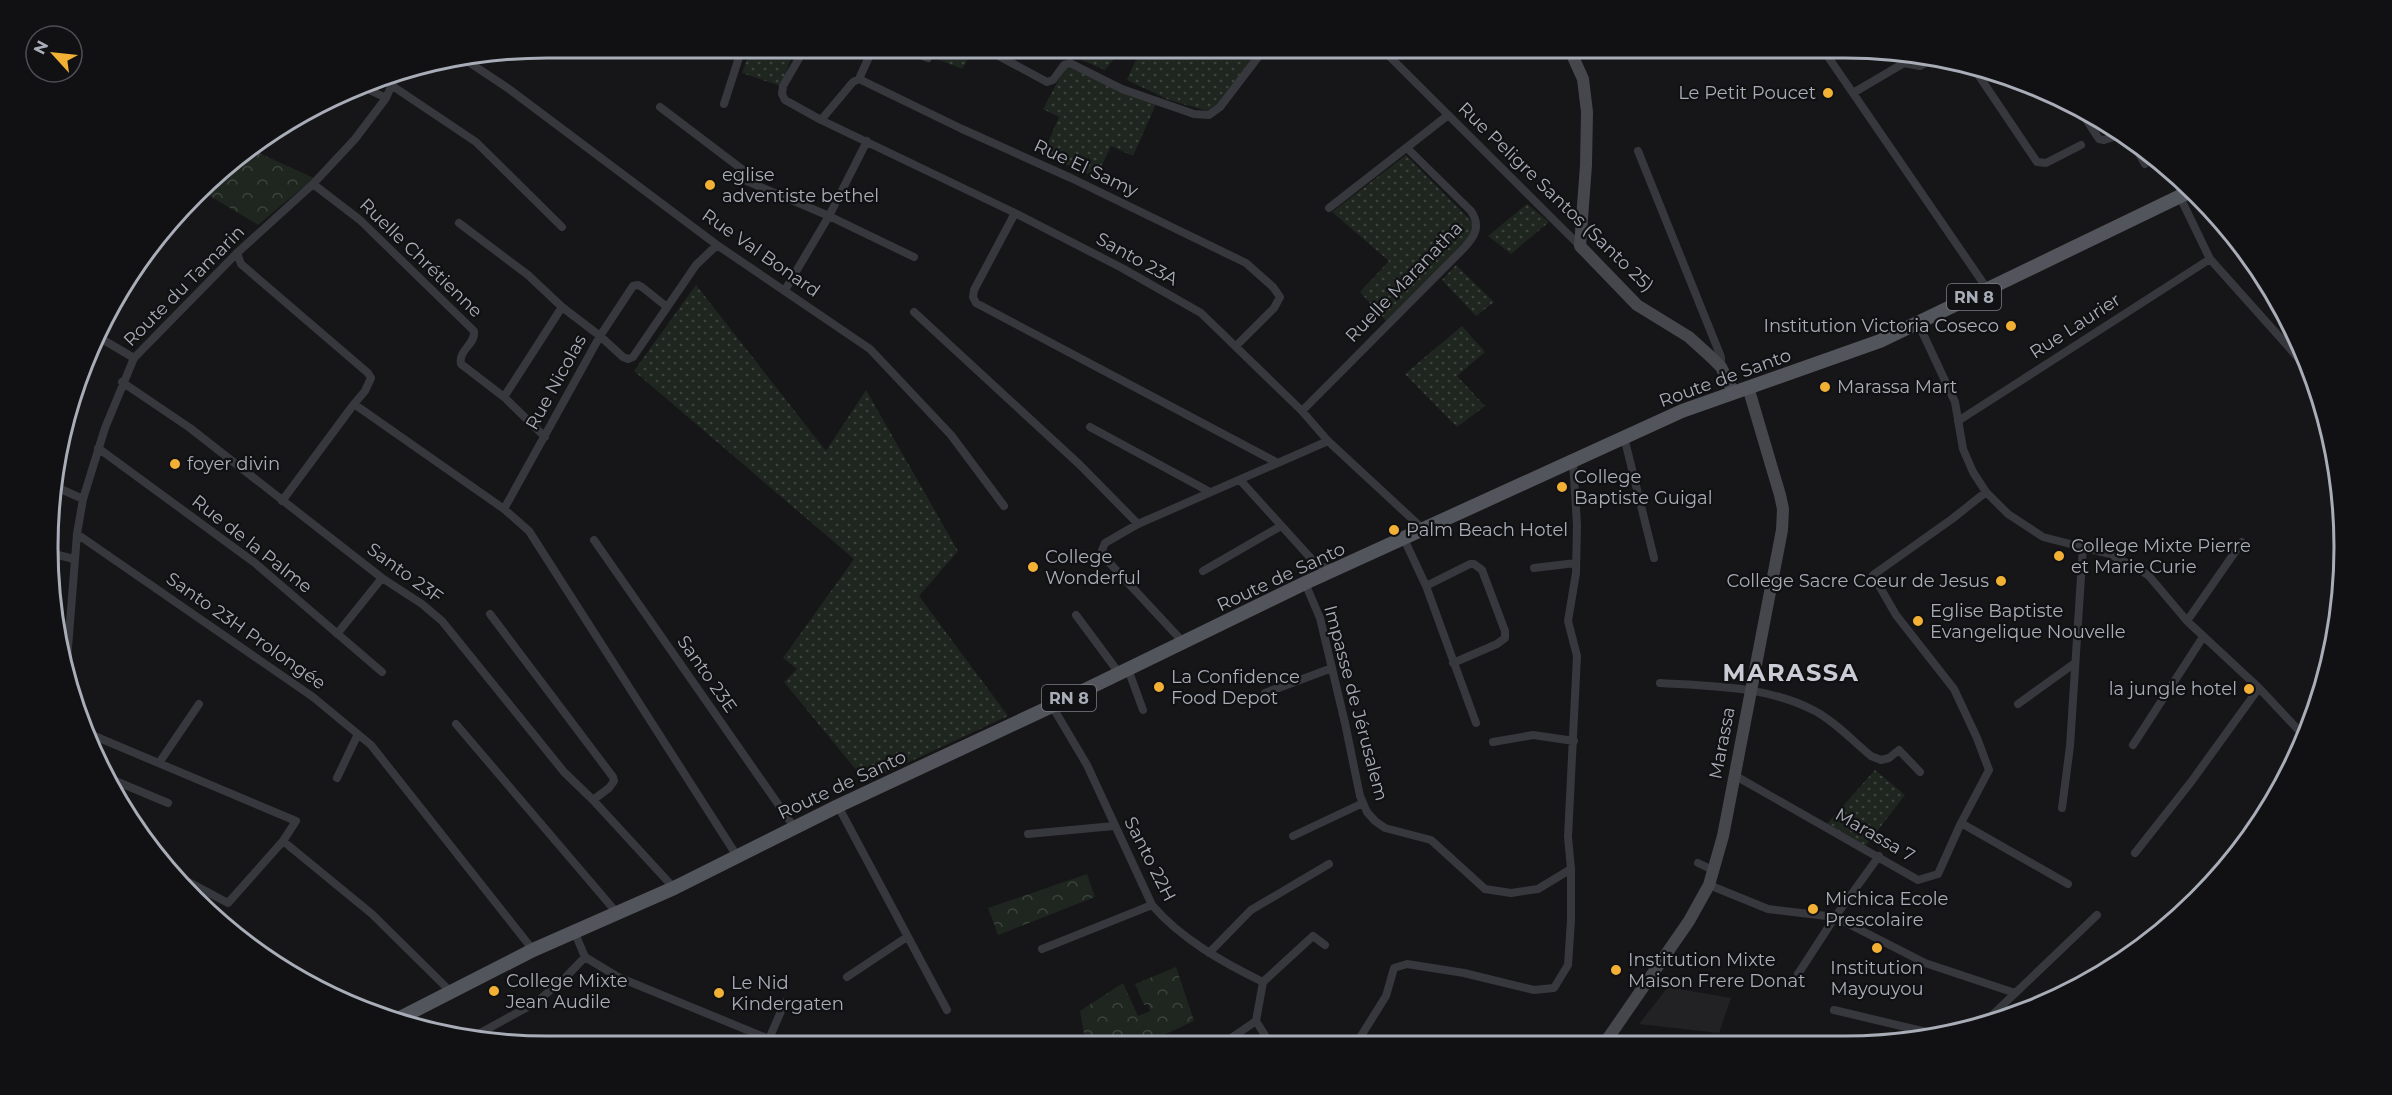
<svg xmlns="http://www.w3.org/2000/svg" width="2392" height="1095" font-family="Montserrat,sans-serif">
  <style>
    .built { fill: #222225 }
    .grass { fill: url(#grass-dots) }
    .forest { fill: url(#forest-crowns) }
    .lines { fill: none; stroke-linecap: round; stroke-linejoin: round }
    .street { stroke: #37383d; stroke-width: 8 }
    .secondary { stroke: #45474d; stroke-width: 12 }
    .primary { stroke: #53555c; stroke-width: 14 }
    .poi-dot { fill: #f2b134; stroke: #111113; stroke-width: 2 }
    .labels { text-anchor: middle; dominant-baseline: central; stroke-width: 4.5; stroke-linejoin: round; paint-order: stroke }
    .shield { fill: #111113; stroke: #7b7e86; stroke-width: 1.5 }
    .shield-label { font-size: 16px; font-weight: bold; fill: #a8adb8 }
    .poi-label { font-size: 18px; fill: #a8adb8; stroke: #111113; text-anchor: start }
    .street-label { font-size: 18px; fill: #a8adb8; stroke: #111113 }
    .district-label { font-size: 24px; font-weight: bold; letter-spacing: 1.5px; fill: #c9ccd4; stroke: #111113 }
    .rim { fill: none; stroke: #a8adb8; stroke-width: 3 }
  </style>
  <defs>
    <pattern id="grass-dots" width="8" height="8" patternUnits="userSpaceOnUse" patternTransform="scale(1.5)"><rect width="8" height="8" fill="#1e261f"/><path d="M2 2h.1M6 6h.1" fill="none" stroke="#3c433d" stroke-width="1.8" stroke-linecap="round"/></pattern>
    <pattern id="forest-crowns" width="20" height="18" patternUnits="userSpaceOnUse" patternTransform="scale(1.5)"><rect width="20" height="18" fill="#1e261f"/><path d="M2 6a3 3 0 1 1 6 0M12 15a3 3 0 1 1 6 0" fill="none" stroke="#3c433d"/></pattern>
  </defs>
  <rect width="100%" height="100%" fill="#161618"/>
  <path class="built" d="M1668,987l63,11 -12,35 -80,-9z"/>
  <path class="grass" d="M751,48h44l-14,38 -39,-13z
    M931,48h44l-13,21 -35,-14z
    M1054,48h69l-18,22z
    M1141,48h121l-24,35 -27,29 -42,-12 -42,-20z
    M1067,64l89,40 -23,52 -22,-10 -15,32 -53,-24 16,-37 -16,-8z
    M1406,155l73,74 -93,92 -26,-29 29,-31 -57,-49z
    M1527,204l22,18 -38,32 -23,-18z
    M1456,265l38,37 -18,14 -34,-36z
    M696,285l130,166 40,-61 92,161 -39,45 89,120 -142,66 -82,-100 13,-13 -14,-11 71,-99 -220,-188z
    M1462,326l23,26 -28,24 28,30 -28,21 -52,-53z
    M1875,770l30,25 -41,53 -38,-23z"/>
  <path class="forest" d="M250,149l64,29 -56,47 -56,-34 16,-19z
    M1087,874l8,23 -97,38 -10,-27z
    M1176,967l18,54 -52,24h-56l-6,-34 43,-28 15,33 12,-5 -2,-7 -4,1 -9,-21z"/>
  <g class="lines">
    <path class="street" d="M805,48l-22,38 -1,8 3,6 36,20 194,93 107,55 79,45 101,98 26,30 95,88
      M902,48l26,10
      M984,48l63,34 6,-2 11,-15 6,-2 52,26 72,25 15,1 11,-8 45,-59
      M1381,48l199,198
      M1822,48l166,242
      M633,54l2,-6
      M467,61l42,28 208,156 153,104 81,86 53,71
      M1973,67l64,95 9,1 35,-18
      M859,79l14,-31
      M391,85l85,57 86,85
      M361,86l25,12
      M1853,93l51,-30 16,3 15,-9
      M724,104l18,-56
      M660,107l83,63 -1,9 87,37 85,41
      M2080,110l19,29 5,1 20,-6
      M821,120l32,-38 6,-3 103,50 109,49 175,85 27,24 7,10 -6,11 -38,38
      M2131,140l14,24
      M1638,151l83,206v10
      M313,184l47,36 114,111c2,13 -16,19 -13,33l43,33 41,40
      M2180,197l30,62 100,112
      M1329,208l118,-92
      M1015,213l-41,77 -1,7 3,6 300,159
      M459,223l69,52 34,32 38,29 33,-50 5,-1 4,2 25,20
      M237,253l4,11 127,109 3,5 -6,13 -11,13
      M785,290l44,-74 38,-75
      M914,312l166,153 58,59
      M1918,323l37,79 8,47 10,23 13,20 22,22 35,23 66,17 28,14 12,8 38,45 72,67 47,50
      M100,338l34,20
      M122,382l68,46 192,150 40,26 20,17 122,151 29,28 81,88
      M504,397l58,-90
      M1302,411l162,-163c11,-12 17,-22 7,-37l-64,-63
      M1958,421l252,-162
      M1090,427l120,65
      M1624,437l30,121
      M98,448l157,115 127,109
      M1240,480l76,84 10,4 7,-1
      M56,487l27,12
      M282,501l72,-97 150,105 25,22 208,325
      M504,509l96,-173 23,21 5,2 5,-2 63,-92 21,-20
      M77,534l236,163 58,48 162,205
      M1404,539l22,47 50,137
      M594,540l200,287
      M54,554l20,5
      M1534,568l42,-5
      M1203,571l78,-45
      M1305,583l15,35 25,105 15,73 7,16 8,9 10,7 46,12 54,49 26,4 27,-4 33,-20
      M1426,586l44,-22h4l8,6 23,61v7l-8,6 -44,19
      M490,614l123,163 1,4 -5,7 -16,12
      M1076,615l43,58
      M2187,621l55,-79
      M337,634l45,-56
      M1183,642l-79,-85 -2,-7 3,-7 33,-19 190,-83
      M1128,669l15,41
      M66,673l11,-139 6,-35 22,-71 29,-70 103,-105 76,-69 42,-45 31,-41 11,-25
      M1660,683c52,3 106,3 153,27 19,9 41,32 58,46l10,4 8,-2 10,-8 21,22
      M1265,693l67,-25
      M2018,704l57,-41
      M1052,706l35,59 65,140c29,34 72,58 111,77l-7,39
      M456,724l161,189
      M85,732l211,89 -13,20 -55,62 -47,-25
      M1493,742l40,-7 41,6
      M2133,745l70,-108
      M159,763l40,-59
      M1734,775l184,105 20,-6 23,-51 107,61
      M106,777l62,26
      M337,778l21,-44
      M838,806l109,204
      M2062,808l8,-62 13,-200
      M1961,823l28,-53 -12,-32 -23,-49 -58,-74 -23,-40 79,-56 34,-27
      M1028,834l86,-8
      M1293,836l70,-33
      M283,841l89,73 80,79
      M2135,853l56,-71 68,-94
      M1698,863l17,8
      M1709,885l59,24 67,8 90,46 90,30
      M574,931l11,26 33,20 168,69
      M1042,949l110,-44
      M1209,953l42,-43 78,-46
      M1798,974l37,-57 44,-61
      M847,977l60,-40
      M1263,982l50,-46 12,9
      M1834,1010l105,25
      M1256,1021l15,24
      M1985,1022l112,-107
      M469,1039l66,-36 28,-23 22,-23
      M769,1039l16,-37
      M1356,1044l30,-48 8,-28 13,-4 57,9 70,17 20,-2 14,-23 3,-45v-51l-3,-32 9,-181 -9,-35 8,-48 1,-48 -4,-64
      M1221,1045l35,-24"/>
    <path class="secondary" d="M1569,48l14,31 4,33 -1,53 -6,81 57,59 52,32 22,20 10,10 12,24
      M1604,1044l85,-123 20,-36 14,-49 59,-306 1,-21 -3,-14 -32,-108"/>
    <path class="primary" d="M394,1021l139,-71 141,-62 164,-82 214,-100 253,-123 377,-172 198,-70 313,-151"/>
  </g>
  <g class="poi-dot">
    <circle cx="1828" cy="93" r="6"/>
    <circle cx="710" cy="185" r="6"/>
    <circle cx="2011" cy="326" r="6"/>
    <circle cx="1825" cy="387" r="6"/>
    <circle cx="175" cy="464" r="6"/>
    <circle cx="1562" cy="487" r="6"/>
    <circle cx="1394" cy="530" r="6"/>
    <circle cx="2059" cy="556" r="6"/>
    <circle cx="1033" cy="567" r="6"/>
    <circle cx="2001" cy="581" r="6"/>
    <circle cx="1918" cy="621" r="6"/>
    <circle cx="1159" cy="687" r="6"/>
    <circle cx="2249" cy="689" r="6"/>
    <circle cx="1813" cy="909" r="6"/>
    <circle cx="1877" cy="948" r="6"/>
    <circle cx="1616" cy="970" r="6"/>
    <circle cx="494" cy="991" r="6"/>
    <circle cx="719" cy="993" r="6"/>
  </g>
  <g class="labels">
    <g class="shield">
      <rect x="1947" y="284" width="54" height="26" rx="4.5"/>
      <rect x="1042" y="685" width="54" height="26" rx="4.5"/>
    </g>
    <g class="shield-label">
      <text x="1974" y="297">RN 8</text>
      <text x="1069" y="698">RN 8</text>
    </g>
    <g class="poi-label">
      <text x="1816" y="93" text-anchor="end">Le Petit Poucet</text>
      <text x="722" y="175">eglise<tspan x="722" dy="21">adventiste bethel</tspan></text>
      <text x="1999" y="326" text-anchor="end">Institution Victoria Coseco</text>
      <text x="1837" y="387">Marassa Mart</text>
      <text x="187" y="464">foyer divin</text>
      <text x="1574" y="477">College<tspan x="1574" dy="21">Baptiste Guigal</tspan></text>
      <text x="1406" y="530">Palm Beach Hotel</text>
      <text x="2071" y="546">College Mixte Pierre<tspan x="2071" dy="21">et Marie Curie</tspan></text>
      <text x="1045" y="557">College<tspan x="1045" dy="21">Wonderful</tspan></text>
      <text x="1989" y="581" text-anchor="end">College Sacre Coeur de Jesus</text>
      <text x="1930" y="611">Eglise Baptiste<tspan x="1930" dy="21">Evangelique Nouvelle</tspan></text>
      <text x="1171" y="677">La Confidence<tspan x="1171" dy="21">Food Depot</tspan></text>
      <text x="2237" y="689" text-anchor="end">la jungle hotel</text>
      <text x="1825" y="899">Michica Ecole<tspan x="1825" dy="21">Prescolaire</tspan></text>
      <text x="1628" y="960">Institution Mixte<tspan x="1628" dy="21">Maison Frere Donat</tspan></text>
      <text x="1877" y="968" text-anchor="middle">Institution<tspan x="1877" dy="21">Mayouyou</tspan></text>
      <text x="506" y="981">College Mixte<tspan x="506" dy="21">Jean Audile</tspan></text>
      <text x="731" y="983">Le Nid<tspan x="731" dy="21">Kindergaten</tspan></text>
    </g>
    <g class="street-label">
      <text transform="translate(1086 168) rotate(25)">Rue El Samy</text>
      <text transform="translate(1556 197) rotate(44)">Rue Peligre Santos (Santo 25)</text>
      <text transform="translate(761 253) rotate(35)">Rue Val Bonard</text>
      <text transform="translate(421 258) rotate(44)">Ruelle Chrétienne</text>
      <text transform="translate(1137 259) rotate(29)">Santo 23A</text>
      <text transform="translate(1404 282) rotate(-46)">Ruelle Maranatha</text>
      <text transform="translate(184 286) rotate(-45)">Route du Tamarin</text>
      <text transform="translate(2075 326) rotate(-33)">Rue Laurier</text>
      <text transform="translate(1725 378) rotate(-20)">Route de Santo</text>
      <text transform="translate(556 382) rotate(-61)">Rue Nicolas</text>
      <text transform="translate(252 544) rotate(38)">Rue de la Palme</text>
      <text transform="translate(405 573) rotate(36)">Santo 23F</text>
      <text transform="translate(1281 577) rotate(-25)">Route de Santo</text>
      <text transform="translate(246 631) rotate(35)">Santo 23H Prolongée</text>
      <text transform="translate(707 674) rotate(55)">Santo 23E</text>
      <text transform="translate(1356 703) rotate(75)">Impasse de Jérusalem</text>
      <text transform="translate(1722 743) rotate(-79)">Marassa</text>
      <text transform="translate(842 785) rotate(-25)">Route de Santo</text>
      <text transform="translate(1875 835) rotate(30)">Marassa 7</text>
      <text transform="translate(1150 859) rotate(63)">Santo 22H</text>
    </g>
    <g class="district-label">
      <text x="1791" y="672">MARASSA</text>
    </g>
  </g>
  <path d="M0 0H2392V1095H0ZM547 58H1845A489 489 0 0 1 2334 547V547A489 489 0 0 1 1845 1036H547A489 489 0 0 1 58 547V547A489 489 0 0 1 547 58Z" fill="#111113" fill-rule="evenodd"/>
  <path class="rim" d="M547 58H1845A489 489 0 0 1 2334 547V547A489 489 0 0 1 1845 1036H547A489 489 0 0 1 58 547V547A489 489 0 0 1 547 58Z"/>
  <g transform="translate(54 54) rotate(297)"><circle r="28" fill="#111113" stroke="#4d4f55" stroke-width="1.5"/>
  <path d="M0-4.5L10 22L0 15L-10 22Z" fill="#f2b134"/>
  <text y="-9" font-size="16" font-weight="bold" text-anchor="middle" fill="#a8adb8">N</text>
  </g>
</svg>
